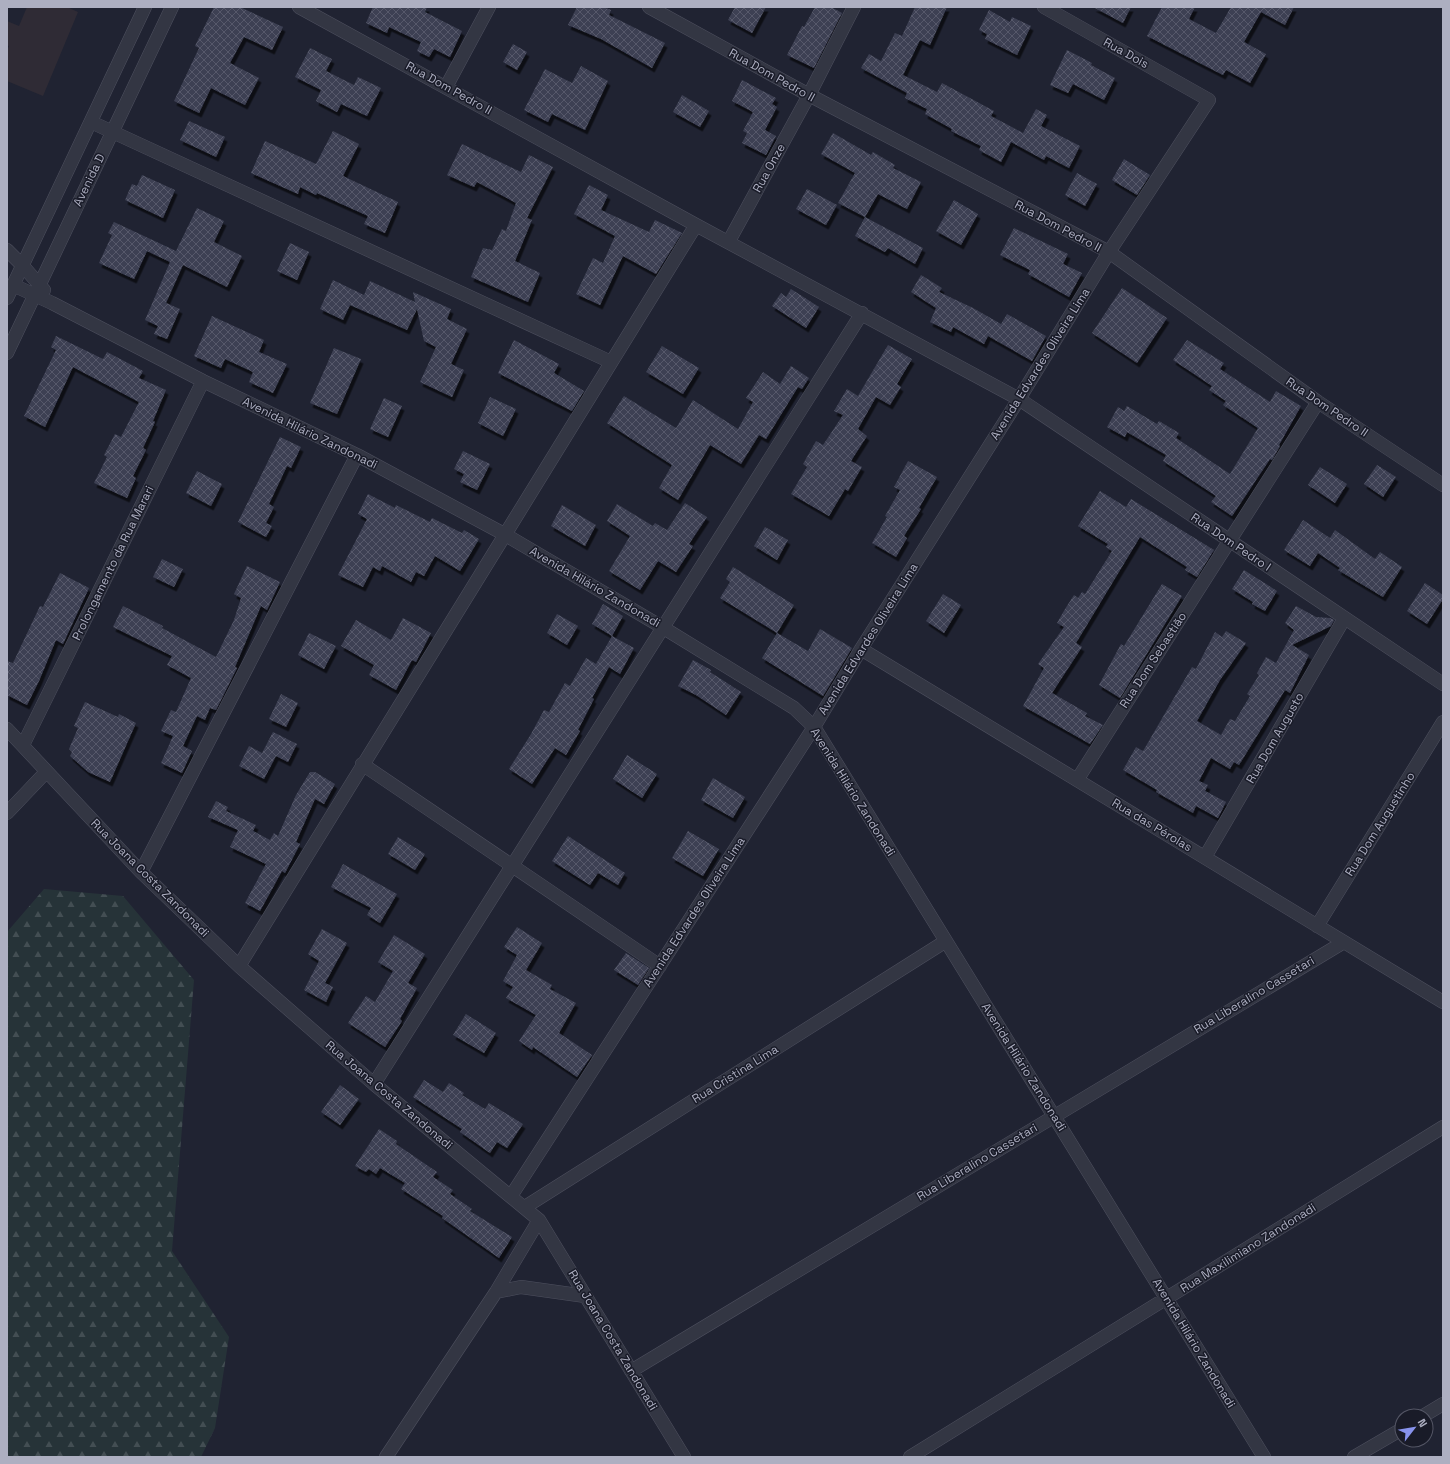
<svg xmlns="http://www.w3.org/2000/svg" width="1450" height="1464" font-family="'Space Grotesk',sans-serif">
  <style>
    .medical { fill: #2f2b35 }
    .forest { fill: url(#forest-firs) }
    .building { fill: url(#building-cross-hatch); filter: url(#shadow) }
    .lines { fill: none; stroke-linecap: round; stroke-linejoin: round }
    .minor-casing { stroke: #4e505f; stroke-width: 14 }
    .minor { stroke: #333643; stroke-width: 13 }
    .labels { text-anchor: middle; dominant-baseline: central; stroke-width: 3; stroke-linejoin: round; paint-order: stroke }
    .street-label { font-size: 12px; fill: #adafc1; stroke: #191b28 }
  </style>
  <defs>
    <pattern id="forest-firs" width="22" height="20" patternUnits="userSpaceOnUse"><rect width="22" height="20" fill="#263338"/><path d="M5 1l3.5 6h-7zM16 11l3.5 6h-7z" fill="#434e53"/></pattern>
    <pattern id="building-cross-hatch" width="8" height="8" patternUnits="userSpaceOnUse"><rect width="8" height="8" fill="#3d4053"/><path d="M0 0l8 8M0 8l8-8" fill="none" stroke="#56596a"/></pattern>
    <filter id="shadow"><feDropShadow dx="2.5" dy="4.5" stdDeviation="0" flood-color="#0009"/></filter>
  </defs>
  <rect width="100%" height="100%" fill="#202332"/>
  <path class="medical" d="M27,7h40l11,5 -35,84 -36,-15v-30l2,-5 -2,-1v-24l12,5z"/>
  <path class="forest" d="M44,889l79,7 71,84 -22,271 57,86 -14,91 -14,29h-194v-525z"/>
  <path class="building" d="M214,7h26l43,20 -11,23 -28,-13 -14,26 29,15 -14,27 -34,-17 -12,25 -25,-12 25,-53 -4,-2z
    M373,7h54l-2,5 37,19 -12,26 -16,-8 -5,8 -12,-6 4,-9 -32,-15 -2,6 -21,-10z
    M577,7h26l8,3 -2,5 56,28 -13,25 -51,-29 -33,-14z
    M735,7h31l-14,26 -24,-13z
    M815,7h16l11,6 -28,55 -27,-13 15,-29 2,1z
    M915,7h32l-17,38 -10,-5 -17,35 34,17 5,-9 52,28 -3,5 32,17 13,-24 11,6 -6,11 39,20 -11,22 -23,-12 -2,4 -33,-18 -10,20 -22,-12 2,-4 -30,-15 1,-2 -27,-15 2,-5 -22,-11 2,-5 -46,-25 8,-14 12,7 14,-28 7,3z
    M1093,7h38l-8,16z
    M1162,7h33l-6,12 27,14 15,-26h63l-9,18 -24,-13 -17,30 22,12 -16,29 -24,-13 -3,5 -76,-39z
    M989,10l21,12 2,-5 19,9 -14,29 -32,-16 2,-5 -8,-4z
    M513,44l14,8 -10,18 -14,-8z
    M310,48l22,11 -6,12 28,14 4,-8 23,11 -14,28 -26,-12 -4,8 -21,-11 5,-11 -26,-13z
    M1067,50l25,13 -1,2 24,13 -11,22 -31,-16 -5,9 -18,-8z
    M581,66l27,15 -23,49 -33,-16 -4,8 -24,-12 21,-41 27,14z
    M742,80l34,18 -4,6 5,3 -12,23 11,6 -10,19 -24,-12 5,-10 -4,-2 10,-19 -21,-11z
    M682,95l27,16 -9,16 -27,-15z
    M189,121l36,16 -9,20 -36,-17z
    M333,131l26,13 -16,32 55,26 -13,31 -21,-9 4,-8 -51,-23 -1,2 -16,-8 -2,7 -47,-21 14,-32 51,23z
    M833,133l38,22 2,-3 22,13 -2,3 28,14 -14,27 -29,-15 -13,23 -27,-14 17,-30 -34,-19z
    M462,144l59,28 8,-17 24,12 -26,51 5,2 -17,41 25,12 -12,29 -57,-25 12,-29 9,2 10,-21 4,2 10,-28 -39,-21 -3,5 -27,-12z
    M1124,159l26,16 -13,20 -25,-15z
    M1077,173l20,11 -12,22 -20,-11z
    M142,175l33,15 -12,28 -38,-18 7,-16 5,2z
    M589,185l19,10 -7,15 48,22 6,-12 27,13 -26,41 -33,-18 -23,49 -24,-11 17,-36 10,5 12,-27 -41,-22z
    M807,189l30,16 -11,20 -30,-16z
    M954,200l24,14 -17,31 -25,-14z
    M197,208l27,13 -10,21 28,14 -15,31 -44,-22 -17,38 14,6 -13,30 -13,-5 4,-8 -13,-6 25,-58 -23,-11 -13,28 -35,-16 13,-28 -4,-2 6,-11 62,29z
    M865,217l58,31 -8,16 -27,-16 -3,4 -30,-16z
    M1014,228l54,26 -5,10 19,9 -13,24 -41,-23 2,-4 -30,-15z
    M290,243l19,9 -12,28 -20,-9z
    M921,275l21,13 -3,4 34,16 28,16 6,-10 39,22 -14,25 -44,-25 -4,8 -31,-17 -2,5 -21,-10 6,-14 -25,-16z
    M333,280l31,15 6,-14 45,21 -2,-10 38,17 -4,10 20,10 -16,35 13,6 -12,27 -32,-15 16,-35 -12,-6 -7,-32 -10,21 -57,-25 -7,15 -23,-11z
    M1122,288l45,30 -30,45 -45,-30z
    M791,289l28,18 -13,21 -34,-22 9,-13 5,4z
    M212,316l52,24 -5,12 28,12 -14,29 -24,-11 4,-10 -28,-13 -4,9 -27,-12z
    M56,336l47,23 4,-7 36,19 -4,7 27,12 -13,31 2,1 -12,26 3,2 -13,26 3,2 -9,20 -33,-15 13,-26 -3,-2 11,-21 6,3 18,-35 -66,-35 -28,60 -21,-11 32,-66 -5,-3z
    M514,340l45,24 -5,9 30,18 -12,20 -74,-38z
    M1187,340l37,23 -4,6 50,33 6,-11 25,15 -22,39 1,1 -8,14 -2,-1 -38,57 -21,-14 5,-6 -53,-35 3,-6 -39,-23 -2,5 -18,-10 11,-20 6,4 3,-5 30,18 2,-3 20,12 -3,5 54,36 28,-46 -35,-23 3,-4 -17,-11 3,-4 -39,-26z
    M888,345l24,14 -15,25 4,3 -11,18 -14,-8 -18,32 9,7 -16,25 11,6 -14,24 -3,-2 -16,27 -38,-22 16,-27 -4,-3 13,-23 7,4 20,-30 -9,-4 13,-22 11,7z
    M662,346l37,22 -16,26 -37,-22z
    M334,348l27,11 -24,55 -27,-11z
    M791,366l18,12 -7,11 -4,-2 -32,52 -7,-4 -18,29 -31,-19 -32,55 -19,-12 13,-23 -65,-42 17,-27 52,32 17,-28 45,29 15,-27 -7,-4 17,-26 17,12z
    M490,397l26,12 -13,27 -25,-13z
    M384,398l18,8 -14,31 -18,-8z
    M280,437l21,10 -10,21 -4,-2 -18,38 5,3 -8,16 6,3 -6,11 -28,-15z
    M463,451l27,13 -13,26 -17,-8 4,-8 -10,-5z
    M908,461l29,16 -18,31 2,1 -17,27 3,2 -11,19 -24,-14 15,-26 -2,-1 15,-26 -6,-3z
    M1377,465l19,12 -13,20 -19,-13z
    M1320,467l27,17 -12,19 -27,-18z
    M197,471l25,13 -11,22 -25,-13z
    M1100,491l26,16 5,-8 83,51 -17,27 -12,-7 2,-3 -47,-30 -64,106 6,4 -30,46 35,20 -2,3 18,9 -13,19 -67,-38 21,-38 -6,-4 26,-37 -7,-4 8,-14 9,-14 4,3 4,-6 3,2 27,-43 -6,-4 2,-3 -30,-18z
    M368,494l27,14 1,-3 34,17 2,-4 30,15 2,-3 15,9 -19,32 -25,-15 -11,20 -8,-4 -5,10 -29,-16 -2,5 -7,-4 -10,20 -25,-12 29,-56 -9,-5z
    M685,503l22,14 -18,27 4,2 -17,26 -18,-11 -18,29 -31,-19 21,-35 -23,-15 10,-17 36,22 2,-3 12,7z
    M562,505l34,20 -11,21 -34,-20z
    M1303,520l27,18 5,-8 40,29 5,-7 22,15 -19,30 -45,-27 2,-2 -22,-15 -8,13 -26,-16z
    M765,527l23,13 -11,20 -23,-14z
    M162,559l21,10 -9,18 -21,-10z
    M247,566l33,16 -13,28 -6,-4 -26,61 2,1 -21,42 -6,-2 -5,12 -8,-4 -14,30 9,5 -10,22 -21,-10 12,-27 -12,-5 10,-21 5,2 15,-34 -24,-13 5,-9 -59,-29 10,-21 40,20 -1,2 54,29 18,-37 7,-22 -7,-4z
    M733,567l61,38 -17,28 -57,-35 10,-16 -4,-3z
    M1244,570l33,21 -12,20 -13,-7 1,-2 -21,-13z
    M60,573l29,15 -26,56 -7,-4 -17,41 -12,24 -20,-10v-34l6,2 27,-57 3,1z
    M1425,583l18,12v4l-16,25 -20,-13z
    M1162,584l20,12 -62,102 -21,-13 22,-41 3,2z
    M943,594l18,11 -17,28 -18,-12z
    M603,604l20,12 -11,20 -20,-12z
    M1296,606l20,11 14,1 4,2 -3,6 -39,19 17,10 -19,38 -5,-3 -46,75 -5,-3 -4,7 -19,-11 -12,23 9,4 -3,6 21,11 -8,16 -22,-12 -3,7 -37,-21 1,-2 -34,-20 13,-23 7,4 49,-84 4,2 19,-37 7,5 4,-6 20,12 -26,37 -23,41 24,14 9,-16 5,2 15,-25 -3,-2 12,-19 -2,-2 9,-16 10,6 18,-33 -9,-7z
    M557,614l21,12 -11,19 -20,-12z
    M403,618l28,15 -15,29 -4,-2 -16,30 -27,-15 5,-10 -33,-19 15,-26 35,20z
    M820,629l32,19 -29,48 -61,-38 15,-25 31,18z
    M309,633l27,13 -12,23 -26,-14z
    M612,636l22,12 -14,26 -11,-7 -17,31 2,1 -16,31 2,1 -14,24 -11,-7 -23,36 -23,-15 22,-35 13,-24 5,2 16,-29 5,3 16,-28 10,6z
    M693,660l18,10 -1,2 31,20 -15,23 -30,-20 -18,-9z
    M281,694l17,9 -12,24 -17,-8z
    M85,702l33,15 1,-3 17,9 -26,59 -22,-10 -18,-16 2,-4 -3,-3 9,-21 -4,-2z
    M273,732l24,12 -9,18 -12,-6 -12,23 -25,-13 10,-20 13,7z
    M627,755l30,19 -15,24 -29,-19z
    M310,772h5l20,12 -11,20 -9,-5 -19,43 4,2 -15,29 -3,-2 -22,40 -15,-8 21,-39 -36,-17 8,-17 -30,-13 8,-16 12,6 -2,4 30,14 -3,6 17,9 4,-7 4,3 18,-41z
    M713,778l32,19 -12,21 -32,-18z
    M688,831l31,18 -16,27 -31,-18z
    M568,836l57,37 -7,12 -20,-12 -8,12 -38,-24z
    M398,837l27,17 -10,16 -27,-16z
    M343,864l54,30 -17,29 -13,-8 4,-7 -40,-21z
    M517,927l25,16 -16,27 26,15 -2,4 26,14 -17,30 33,22 -15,22 -44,-30 -1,3 -13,-9 17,-26 -30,-17 7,-11 -10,-6 14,-26 -13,-8z
    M322,929l25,14 -22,40 8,4 -7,15 -22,-12 15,-29 -11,-7z
    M394,935l31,19 -17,29 9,5 -17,31 2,2 -17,26 -37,-24 18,-27 9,6 18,-31 -15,-9z
    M626,953l23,15 -11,17 -24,-15z
    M466,1014l30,19 -12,20 -31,-18z
    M424,1080l19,12 6,-9 15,10 -2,2 23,14 4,-6 34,21 -16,24 -10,-6 -7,11 -30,-21 2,-3 -49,-32z
    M340,1085l19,14 -19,26 -19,-13z
    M379,1129l18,12 -1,3 41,28 -4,5 20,13 -3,4 22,15 -2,2 42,26 -13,21 -57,-40 1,-2 -42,-27 4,-6 -25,-15 -4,6 -7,-5 -3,3 -11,-6z"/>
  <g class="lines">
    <defs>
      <path id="minor" d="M299,7l397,218 323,174 424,285
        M649,7l160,88 300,157 209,150 125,83
        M446,87l43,-80
        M91,122l520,240
        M729,241l80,-146 45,-88
        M7,250l16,16 21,24
        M13,285l39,18 151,78 154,74 147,79 158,93 132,81 20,19 450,730
        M7,298l138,-291
        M7,353l165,-346
        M861,649l582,353
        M7,729l134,143 98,94 135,118 165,136 145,237
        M23,745l180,-364
        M362,764l298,202
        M1077,780l241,-378
        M7,813l39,-41
        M1205,857l139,-238
        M141,872l216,-417
        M1317,926l126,-204
        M239,966l457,-741
        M374,1084l488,-771
        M511,1196l303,-469 47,-78 158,-250 90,-147 100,-152 -165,-93
        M525,1207l421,-266
        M496,1292l25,-5 64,9
        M631,1371l713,-429
        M1423,1416l20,-12
        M386,1457l110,-165 43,-72
        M910,1457l533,-330
        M1354,1457l48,-28"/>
    </defs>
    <use href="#minor" class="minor-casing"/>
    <use href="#minor" class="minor"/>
  </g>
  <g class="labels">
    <g class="street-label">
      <text transform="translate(1126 53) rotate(29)">Rua Dois</text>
      <text transform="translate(772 75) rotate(29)">Rua Dom Pedro II</text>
      <text transform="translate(449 88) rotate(29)">Rua Dom Pedro II</text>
      <text transform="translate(769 168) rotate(-61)">Rua Onze</text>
      <text transform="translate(89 180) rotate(-64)">Avenida D</text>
      <text transform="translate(1058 226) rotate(28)">Rua Dom Pedro II</text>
      <text transform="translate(1040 364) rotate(-58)">Avenida Edvardes Oliveira Lima</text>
      <text transform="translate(1327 407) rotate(34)">Rua Dom Pedro II</text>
      <text transform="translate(310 433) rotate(26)">Avenida Hilário Zandonadi</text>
      <text transform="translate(1231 542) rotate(34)">Rua Dom Pedro I</text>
      <text transform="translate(113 563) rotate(-64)">Prolongamento da Rua Marari</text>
      <text transform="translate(595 587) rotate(30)">Avenida Hilário Zandonadi</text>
      <text transform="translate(868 639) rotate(-58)">Avenida Edvardes Oliveira Lima</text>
      <text transform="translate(1153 660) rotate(-57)">Rua Dom Sebastião</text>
      <text transform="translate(1275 738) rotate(-60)">Rua Dom Augusto</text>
      <text transform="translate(853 792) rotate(58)">Avenida Hilário Zandonadi</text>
      <text transform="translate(1380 824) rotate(-58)">Rua Dom Augustinho</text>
      <text transform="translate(1152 825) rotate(31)">Rua das Pérolas</text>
      <text transform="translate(150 878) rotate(45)">Rua Joana Costa Zandonadi</text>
      <text transform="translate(694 912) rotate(-57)">Avenida Edvardes Oliveira Lima</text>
      <text transform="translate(1254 995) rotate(-31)">Rua Liberalino Cassetari</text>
      <text transform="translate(1024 1067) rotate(58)">Avenida Hilário Zandonadi</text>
      <text transform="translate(735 1074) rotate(-32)">Rua Cristina Lima</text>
      <text transform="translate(389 1095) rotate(40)">Rua Joana Costa Zandonadi</text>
      <text transform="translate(977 1162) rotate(-31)">Rua Liberalino Cassetari</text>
      <text transform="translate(1248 1248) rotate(-32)">Rua Maxilimiano Zandonadi</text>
      <text transform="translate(613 1340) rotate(59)">Rua Joana Costa Zandonadi</text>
      <text transform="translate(1194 1343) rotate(59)">Avenida Hilário Zandonadi</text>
    </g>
  </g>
  <rect width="1450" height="1464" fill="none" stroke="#adafc1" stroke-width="16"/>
  <g transform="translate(1414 1428) rotate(59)"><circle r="19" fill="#191b28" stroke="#545665"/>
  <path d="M0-3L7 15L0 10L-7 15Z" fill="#8792ec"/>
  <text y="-6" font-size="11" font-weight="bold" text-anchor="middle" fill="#adafc1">N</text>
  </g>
</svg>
